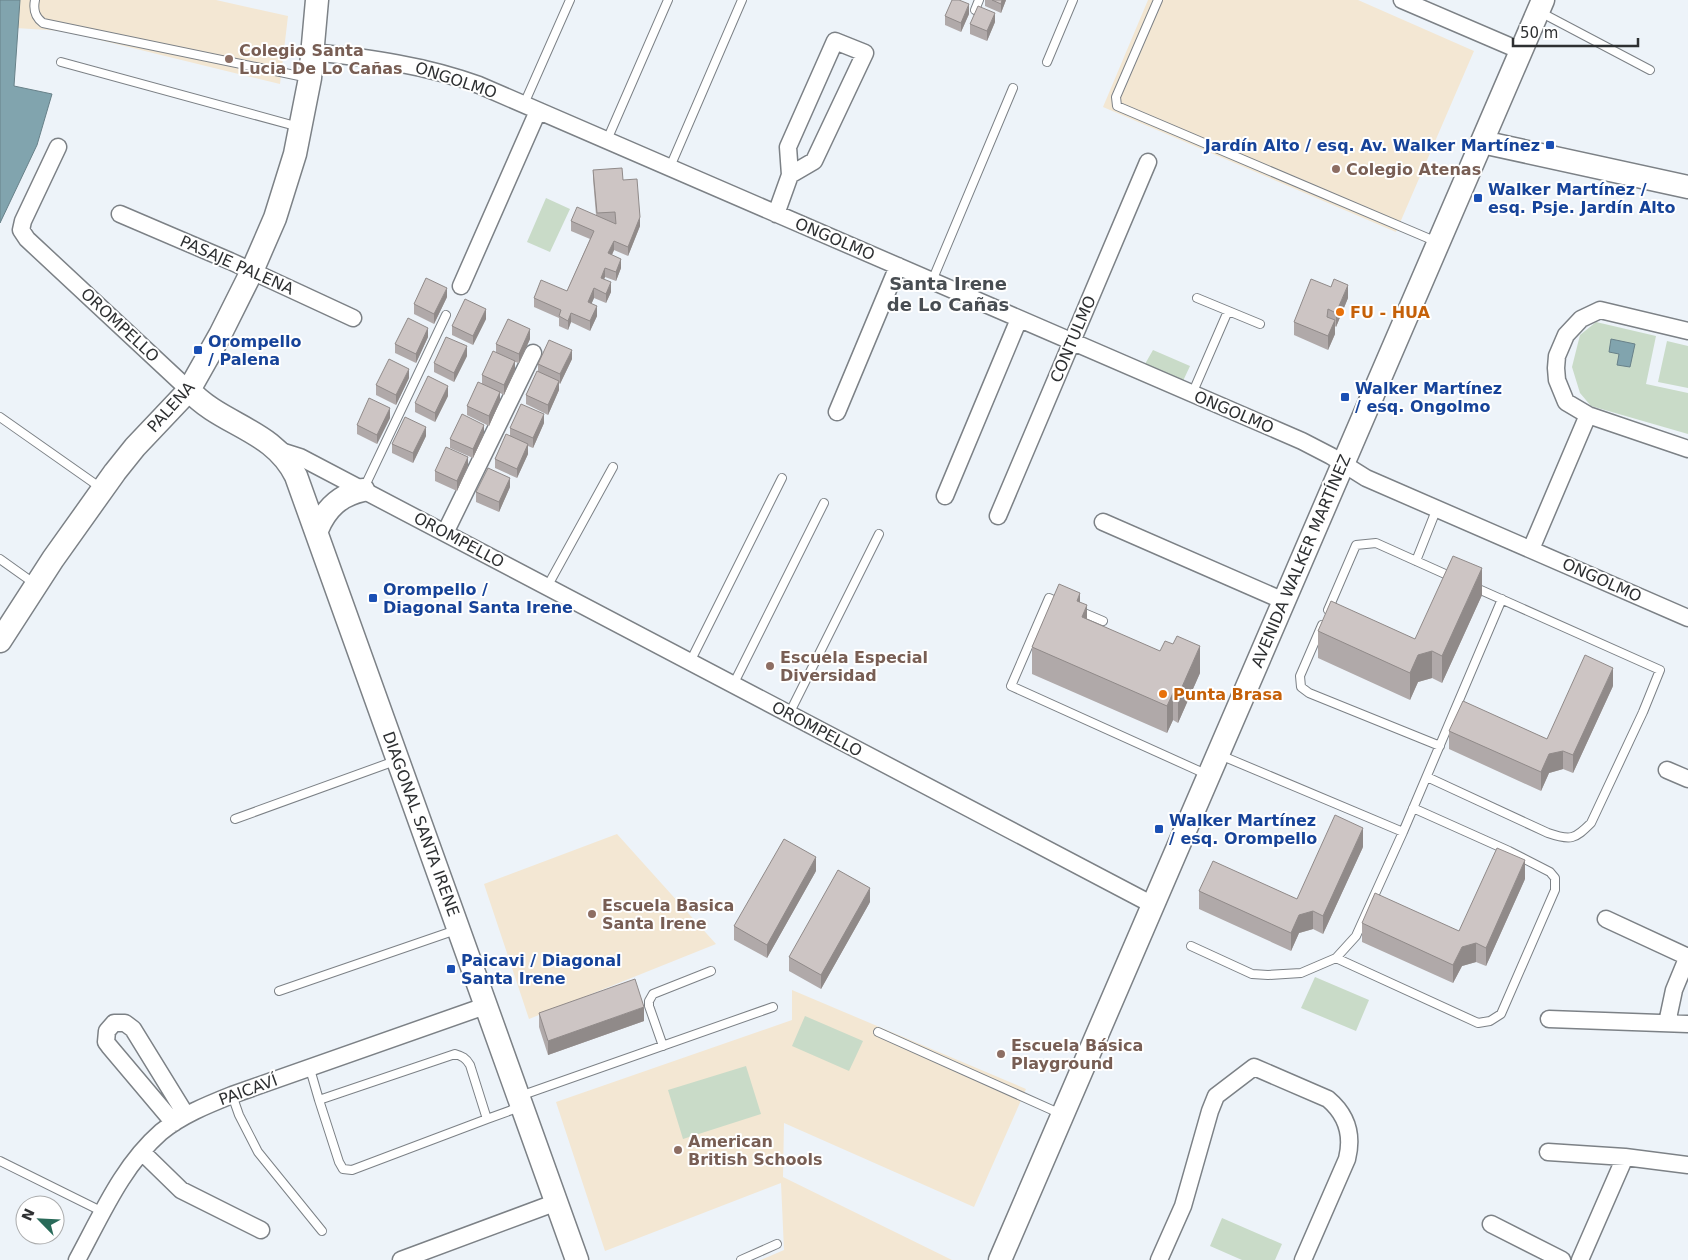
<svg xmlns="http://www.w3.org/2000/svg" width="1688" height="1260" font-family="'DejaVu Sans',sans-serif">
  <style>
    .education { fill: #f3e7d3 }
    .green { fill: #c9dbc8 }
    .water { fill: #81a4ae; stroke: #688189 }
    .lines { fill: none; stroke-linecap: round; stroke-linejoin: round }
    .lane-casing { stroke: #7c8186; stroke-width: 10 }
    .street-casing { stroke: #7c8186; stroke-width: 19 }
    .secondary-casing { stroke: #7c8186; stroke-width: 25 }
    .lane { stroke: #fff; stroke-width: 8 }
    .street { stroke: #fff; stroke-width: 16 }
    .secondary { stroke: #fff; stroke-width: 22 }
    .wall { fill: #b0a9a9 }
    .shaded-wall { fill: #908a89 }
    .building { fill: #cdc5c4; stroke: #908a89 }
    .education-dot { fill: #8d6e63; stroke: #fff; stroke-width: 2 }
    .transit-dot { fill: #1a4fb4; stroke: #fff; stroke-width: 2 }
    .food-dot { fill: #e8710a; stroke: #fff; stroke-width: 2 }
    .labels { text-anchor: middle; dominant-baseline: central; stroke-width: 4; stroke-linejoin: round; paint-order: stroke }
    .education-label { font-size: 16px; font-weight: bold; fill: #785e54; stroke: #fff; text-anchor: start }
    .street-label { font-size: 16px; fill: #2e3032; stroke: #fff }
    .transit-label { font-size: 16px; font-weight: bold; fill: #164399; stroke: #fff; text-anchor: start }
    .food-label { font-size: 16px; font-weight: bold; fill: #c56008; stroke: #fff; text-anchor: start }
    .neighbourhood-label { font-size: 18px; font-weight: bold; fill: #484d52; stroke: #fff }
  </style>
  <rect width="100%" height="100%" fill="#edf3f9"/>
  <path class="education" d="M20,0h196l72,16 -8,68 -217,-53 -47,-3z
    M1148,0h210l116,51 -78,181 -293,-125z
    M617,834l99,110 -187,75 -45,-135z
    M792,990l234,99 -52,118 -190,-84 -1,54 169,83h-191l23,-10 -3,-67 -176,68 -49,-149 236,-82z"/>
  <path class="green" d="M546,198l24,11 -20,43 -23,-10z
    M1596,322l60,14 -10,48 42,9v41l-97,-28 -11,-13 -8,-26 8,-32z
    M1667,341l21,5v42l-30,-6z
    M1153,350l37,16 -7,15 -38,-17z
    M1315,977l54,23 -13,31 -55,-23z
    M805,1016l58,25 -14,30 -57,-25z
    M746,1066l15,48 -78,25 -15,-49z
    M1222,1218l60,26 -7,16h-33l-32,-14z"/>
  <path class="water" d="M0,0h20l-6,86 38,8 -15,51 -37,78z
    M1611,339l24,5 -5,23 -13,-2 2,-11 -10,-2z"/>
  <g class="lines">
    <defs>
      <path id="lane" d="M35,0c-2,10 0,17 8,23l266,55
        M1158,0l-42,97 1,9 320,136
        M975,10l4,-10
        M1540,12l110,58
        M61,62l238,65
        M1047,62l26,-62
        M524,104l46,-104
        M607,140l61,-140
        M670,167l72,-167
        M932,281l81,-193
        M1197,298l63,26
        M1192,394l36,-83
        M0,417l101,71
        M364,488l82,-173
        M0,559l35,25
        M1416,561l21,-53
        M547,587l66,-120
        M1060,603l-11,-5 -38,88 197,89
        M1077,610l26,11
        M1328,610l28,-65 20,-2 78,35
        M1322,625l-22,51 1,11 8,6 131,53
        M690,662l92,-184
        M733,685l91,-182
        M789,714l90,-180
        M1220,755l183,77
        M1427,777l121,56c23,8 27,6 43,-10l52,-111 17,-42 -186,-83
        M235,819l160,-58
        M1191,946l61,28 16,1 33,-2 35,-15 20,-22 47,-104 99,-233
        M1336,958l142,65 12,-2 11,-7 54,-124v-12l-5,-6 -41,-21 -96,-43
        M279,991l177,-61
        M878,1032l183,82
        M663,1046l-14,-40v-5l4,-7 58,-23
        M455,1054c7,2 11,4 15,11l17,54 -135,51 -9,-1 -4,-7 -20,-62z
        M310,1069l9,31
        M232,1095l7,20 19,37 64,79
        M520,1096l253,-89
        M487,1119l33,-12
        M0,1161l103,51
        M741,1260l36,-16"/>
      <path id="street" d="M1402,0l119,51
        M313,52c57,6 112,13 166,33l823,356 29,15 35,22 322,140
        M58,147l-35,74 -2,9 6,9 162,151
        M120,214l110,47 123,57
        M776,214l14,-39 -2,-28 47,-106 30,12 -51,108 -24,14
        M461,286l77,-175
        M1688,331l-88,-21 -19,9 -15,16 -9,21 -1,12 1,12 9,22 22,13 100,34
        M837,412l61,-146
        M278,450l22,7 853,448
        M945,496l74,-177
        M998,516l150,-354
        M1103,522l181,79
        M445,533l88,-180
        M1531,549l57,-134
        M1667,770l21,9
        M1606,919l82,38
        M1549,1019l139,5
        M1667,1023l7,-33 14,-34
        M174,1123l-65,-77 -3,-4 1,-11 7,-8h11l8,6 53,86
        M142,1152l39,38 80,40
        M1548,1152l77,5 63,8
        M1491,1224l71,36
        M77,1260c24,-44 45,-94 84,-128 21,-17 46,-27 71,-37l253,-89
        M401,1260l156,-58
        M1159,1260l24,-54 27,-95 6,-15 38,-29 74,32c19,16 25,36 19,60l-44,101
        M1580,1260l45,-103"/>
      <path id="secondary" d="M1482,142l206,45
        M189,390c33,36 84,39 107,86l281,784
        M317,530c9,-22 23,-35 46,-40
        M0,641l53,-82 62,-87 20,-25 54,-57 31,-55 32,-64 23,-53 20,-64 15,-76 7,-78
        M1000,1260l543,-1260"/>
    </defs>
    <use href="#lane" class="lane-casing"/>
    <use href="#street" class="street-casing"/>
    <use href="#secondary" class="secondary-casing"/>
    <use href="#lane" class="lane"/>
    <use href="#street" class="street"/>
    <use href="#secondary" class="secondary"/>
  </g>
  <path class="wall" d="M985,0h21l-5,13 -16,-7z
    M969,14l-8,18 -16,-7v-9z
    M995,22l-8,19 -17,-7v-10z
    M593,170l30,10 17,46 -12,30 -14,-6 -2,5 9,13 -5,13 -11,-4 -1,2 7,13 -5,11 -12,-5 -3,6 6,12 -7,15 -19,-9 -3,8 -9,-4v-8l-25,-11v-9l33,-7 23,-52 -19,-8v-10l25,-6 -3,-36z
    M447,297l-13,27 -20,-10v-10z
    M1348,298l-12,29 -1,-1v8l-7,16 -34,-15v-13z
    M486,319l-13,26 -21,-10v-9z
    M428,337l-12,26 -21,-10v-9z
    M530,339l-11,24 -4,-1v8l-11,25 -4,-2v8l-11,25 -22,-11v-9l15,-23v-8l14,-22v-9z
    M467,356l-13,26 -20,-10v-9z
    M572,359l-12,25 -1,-1v7l-11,25 -22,-11v-9l12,-24v-7z
    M409,378l-13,27 -20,-10v-10z
    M448,396l-13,26 -20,-10v-9z
    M390,418l-13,26 -20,-10v-9z
    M544,423l-11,25 -5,-2v8l-11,24 -22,-10v-9l15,-23v-8z
    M484,434l-11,24 -23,-10v-9z
    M426,436l-13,27 -21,-10v-9z
    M468,466l-11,25 -22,-10v-10z
    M510,487l-11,25 -23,-10v-10z
    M1482,595l-40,88 -10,-5 -14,4 -8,18 -92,-42v-27l97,8z
    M1080,602l7,18 113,53 -22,50 -5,-3 -6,13 -135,-59v-27z
    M1613,686l-40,87 -10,-4 -14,4 -8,18 -92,-42v-18l98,8z
    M1363,847l-40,87 -10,-5 -14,4 -8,18 -92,-42v-18l98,8z
    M816,871l-49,87 -33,-18v-14z
    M1525,879l-39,87 -10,-4 -14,4 -9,17 -91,-41v-19l97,8z
    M870,902l-49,87 -32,-18v-14z
    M539,1013l105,8 -96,34 -9,-28z"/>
  <path class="shaded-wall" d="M1002,0h4l-5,13v-9z
    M969,4v10l-8,18v-9z
    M995,13v9l-8,19v-10z
    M640,217v9l-12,30v-9z
    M614,241v9l-6,13v-10z
    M621,259v9l-5,13v-9z
    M605,268v9l-4,10v-9z
    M611,282v10l-5,11v-9z
    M1348,285v13l-12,29v-14z
    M447,288v9l-13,27v-10z
    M594,288v10l-6,14v-10z
    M597,306v10l-7,15v-10z
    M486,309v10l-13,26v-9z
    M571,313v9l-3,8v-9z
    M1335,320v14l-7,16v-14z
    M428,328v9l-12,26v-9z
    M530,329v10l-11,24v-9z
    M467,346v10l-13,26v-9z
    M572,350v9l-12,25v-10z
    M515,361v9l-11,25v-10z
    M409,369v9l-13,27v-10z
    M559,381v9l-11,25v-10z
    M448,386v10l-13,26v-9z
    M500,392v9l-11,25v-10z
    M390,408v10l-13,26v-9z
    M544,414v9l-11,25v-10z
    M484,425v9l-11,24v-9z
    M426,427v9l-13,27v-10z
    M528,444v10l-11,24v-9z
    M468,457v9l-11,25v-10z
    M510,478v9l-11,25v-10z
    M1482,568v27l-40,88v-27z
    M1080,593v27l-3,-19z
    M1087,605v27l-5,-15z
    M1200,646v27l-22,50v-27z
    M1432,651v27l-14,4 -8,18v-27l8,-18z
    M1613,668v18l-40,87v-18z
    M1173,693v27l-6,13v-27z
    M1563,751v18l-14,4 -8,18v-19l8,-18z
    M1363,828v19l-40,87v-18z
    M816,857v14l-49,87v-13z
    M1525,860v19l-39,87v-18z
    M870,888v14l-49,87v-14z
    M1313,911v18l-14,4 -8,18v-18l8,-18z
    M1476,943v19l-14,4 -9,17v-18l9,-18z
    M644,1007v14l-96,34v-14z"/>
  <path class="building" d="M952,0h7l10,4 -8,19 -16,-7z
    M992,0h10l-1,4z
    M978,6l17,7 -8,18 -17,-7z
    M622,168l1,12 14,-1 3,38 -12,30 -14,-6 -6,12 13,6 -5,13 -11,-4 -4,10 10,4 -5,12 -12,-6 -6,14 9,4 -7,15 -19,-8 -3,8 -9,-5 2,-6 -27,-12 7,-18 26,11 27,-60 -23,-10 6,-14 39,17 -1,-12 -18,1 -4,-43z
    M426,278l21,10 -13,26 -20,-10z
    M1311,279l20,8 3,-8 14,6 -12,28 -8,-4 -1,8 8,3 -7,16 -34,-14z
    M465,299l21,10 -13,27 -21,-10z
    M408,318l20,10 -12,26 -21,-10z
    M508,319l22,10 -11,25 -23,-10z
    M446,337l21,9 -13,27 -20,-10z
    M549,340l23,10 -12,24 -22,-10z
    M493,351l22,10 -11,24 -22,-10z
    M389,359l20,10 -13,26 -20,-10z
    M537,371l22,10 -11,24 -22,-10z
    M428,376l20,10 -13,27 -20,-10z
    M478,382l22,10 -11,24 -22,-10z
    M369,398l21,10 -13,27 -20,-10z
    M521,404l23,10 -11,24 -23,-10z
    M462,414l22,11 -11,24 -23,-10z
    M405,417l21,10 -13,26 -21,-9z
    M506,434l22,10 -11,25 -22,-10z
    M446,447l22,10 -11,24 -22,-10z
    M488,468l22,10 -11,24 -23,-10z
    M1453,556l29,12 -40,88 -10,-5 -14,4 -8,18 -92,-42 13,-30 84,38z
    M1059,584l21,9 -3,8 10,4 -5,12 78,34 5,-10 8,3 4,-8 23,10 -22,50 -5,-3 -6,13 -135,-59z
    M1585,655l28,13 -40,87 -10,-4 -14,3 -8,18 -92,-41 14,-30 84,38z
    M1335,815l28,13 -40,88 -10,-5 -14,4 -8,18 -92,-42 14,-30 84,38z
    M784,839l32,18 -49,88 -33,-19z
    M1497,848l28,12 -39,88 -10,-5 -14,4 -9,18 -91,-42 13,-30 84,38z
    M838,870l32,18 -49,87 -32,-18z
    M635,979l9,28 -96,34 -9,-28z"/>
  <g class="education-dot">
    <circle cx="229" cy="59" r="5"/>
    <circle cx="1336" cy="169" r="5"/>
    <circle cx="770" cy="666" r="5"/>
    <circle cx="592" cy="914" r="5"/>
    <circle cx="1001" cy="1054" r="5"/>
    <circle cx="678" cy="1150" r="5"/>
  </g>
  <g class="transit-dot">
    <rect x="1545" y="140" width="10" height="10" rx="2.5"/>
    <rect x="1473" y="193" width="10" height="10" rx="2.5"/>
    <rect x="193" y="345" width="10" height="10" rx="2.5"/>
    <rect x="1340" y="392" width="10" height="10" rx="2.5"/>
    <rect x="368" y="593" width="10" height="10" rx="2.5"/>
    <rect x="1154" y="824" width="10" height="10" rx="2.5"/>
    <rect x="446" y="964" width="10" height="10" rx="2.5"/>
  </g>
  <g class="food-dot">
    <circle cx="1340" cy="312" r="5"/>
    <circle cx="1163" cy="694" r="5"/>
  </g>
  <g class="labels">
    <g class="education-label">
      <text x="239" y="50">Colegio Santa<tspan x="239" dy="18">Lucia De Lo Cañas</tspan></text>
      <text x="1346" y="169">Colegio Atenas</text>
      <text x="780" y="657">Escuela Especial<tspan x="780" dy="18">Diversidad</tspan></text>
      <text x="602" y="905">Escuela Basica<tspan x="602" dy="18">Santa Irene</tspan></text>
      <text x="1011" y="1045">Escuela Básica<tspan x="1011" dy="18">Playground</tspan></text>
      <text x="688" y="1141">American<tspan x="688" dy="18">British Schools</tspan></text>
    </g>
    <g class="street-label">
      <text transform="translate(456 80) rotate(18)">ONGOLMO</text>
      <text transform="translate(835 239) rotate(23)">ONGOLMO</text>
      <text transform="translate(237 265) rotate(24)">PASAJE PALENA</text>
      <text transform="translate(120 325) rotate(43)">OROMPELLO</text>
      <text transform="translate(1073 339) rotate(-67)">CONTULMO</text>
      <text transform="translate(171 407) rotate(-48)">PALENA</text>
      <text transform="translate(1234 412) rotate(23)">ONGOLMO</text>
      <text transform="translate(459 540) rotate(28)">OROMPELLO</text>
      <text transform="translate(1301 561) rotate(-67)">AVENIDA WALKER MARTÍNEZ</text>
      <text transform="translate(1602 580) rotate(24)">ONGOLMO</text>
      <text transform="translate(817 729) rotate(28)">OROMPELLO</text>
      <text transform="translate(421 824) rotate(70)">DIAGONAL SANTA IRENE</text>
      <text transform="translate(248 1090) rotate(-20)">PAICAVÍ</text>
    </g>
    <g class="transit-label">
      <text x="1540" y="145" text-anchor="end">Jardín Alto / esq. Av. Walker Martínez</text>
      <text x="1488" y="189">Walker Martínez /<tspan x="1488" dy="18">esq. Psje. Jardín Alto</tspan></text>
      <text x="208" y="341">Orompello<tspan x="208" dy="18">/ Palena</tspan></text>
      <text x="1355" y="388">Walker Martínez<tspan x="1355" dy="18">/ esq. Ongolmo</tspan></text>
      <text x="383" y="589">Orompello /<tspan x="383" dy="18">Diagonal Santa Irene</tspan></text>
      <text x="1169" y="820">Walker Martínez<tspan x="1169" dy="18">/ esq. Orompello</tspan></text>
      <text x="461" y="960">Paicavi / Diagonal<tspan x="461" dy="18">Santa Irene</tspan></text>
    </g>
    <g class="food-label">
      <text x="1350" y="312">FU - HUA</text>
      <text x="1173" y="694">Punta Brasa</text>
    </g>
    <g class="neighbourhood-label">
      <text x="948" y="283">Santa Irene<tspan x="948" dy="21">de Lo Cañas</tspan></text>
    </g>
  </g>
  <g transform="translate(40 1220) rotate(294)"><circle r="24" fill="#ffffff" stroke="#abacad"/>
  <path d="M0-4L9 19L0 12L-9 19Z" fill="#296a59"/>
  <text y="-8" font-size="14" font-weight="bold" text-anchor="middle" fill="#2e3032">N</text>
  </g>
  <path d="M1513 38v8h125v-8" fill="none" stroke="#2e3032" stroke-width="2.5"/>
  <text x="1520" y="38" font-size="15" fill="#2e3032" stroke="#ffffff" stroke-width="4" paint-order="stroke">50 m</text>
</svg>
